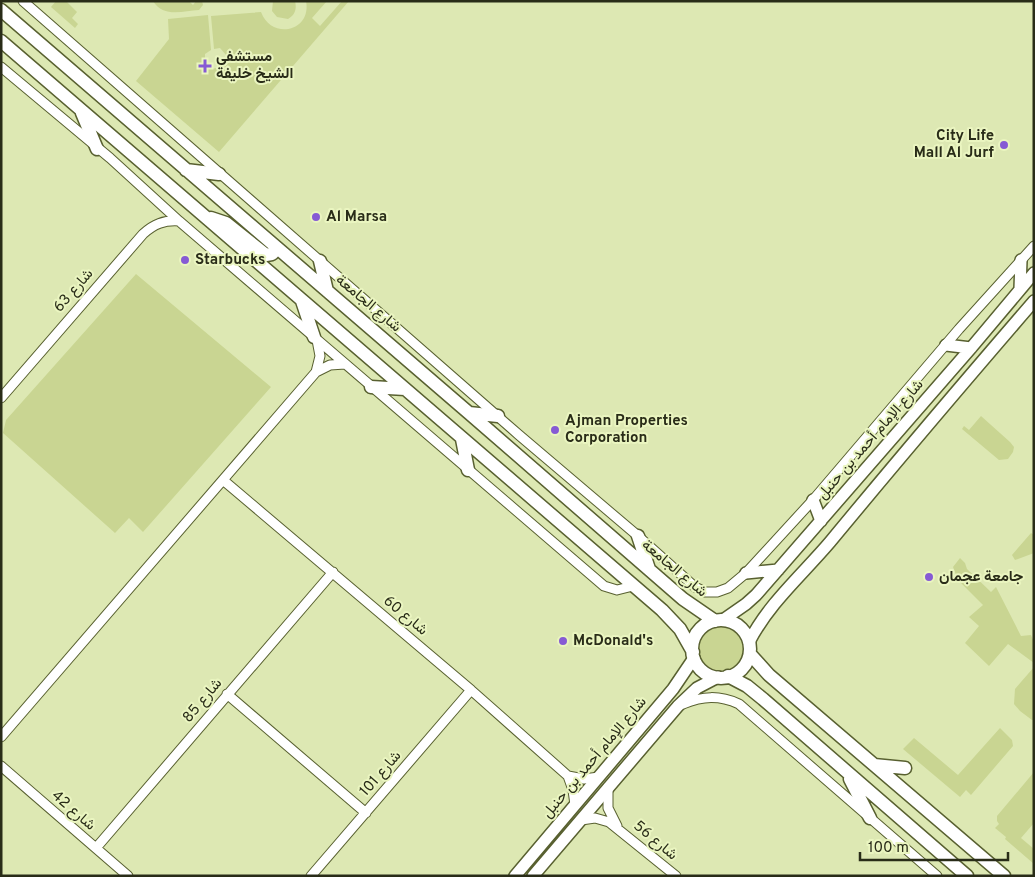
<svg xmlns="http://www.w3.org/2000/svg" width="1035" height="877" font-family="Overpass,Vazirmatn,sans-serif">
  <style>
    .green { fill: #c9d592 }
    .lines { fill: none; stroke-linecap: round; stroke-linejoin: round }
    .minor-casing { stroke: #586030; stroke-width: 11 }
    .tertiary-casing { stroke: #586030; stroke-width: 14 }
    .secondary-casing { stroke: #586030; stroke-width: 15 }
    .minor { stroke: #fff; stroke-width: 9 }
    .tertiary { stroke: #fff; stroke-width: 11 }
    .secondary { stroke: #fff; stroke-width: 12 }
    .poi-dot { fill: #865ad4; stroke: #eaf5c0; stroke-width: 2 }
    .labels { text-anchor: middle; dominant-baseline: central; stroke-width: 4; stroke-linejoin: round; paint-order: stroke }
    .poi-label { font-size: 15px; font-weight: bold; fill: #292c18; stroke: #eaf5c0; text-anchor: start }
    .street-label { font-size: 15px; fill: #292c18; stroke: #eaf5c0 }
  </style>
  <rect width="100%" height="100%" fill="#dde8b3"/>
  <path class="green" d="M56,1h10l11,11 -5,6 6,6 -3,4 -24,-21z
    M153,1h36l4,4 3,-4h6l1,4 -4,5c-16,1 -36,8 -46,-9z
    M273,1h22c2,8 0,14 -7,18l-11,-2 -5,-6z
    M306,1h21l-15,17 8,8 22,-25h7l-130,151 -83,-71 33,-42 -1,-20 40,-4 3,35 -6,4v9l6,6c9,-1 14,-4 16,-13l-7,-8 -6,1 -3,-33 50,-4c11,29 51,19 45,-11z
    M136,274l135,113 -128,145 -14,-14 -14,15 -112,-100 3,-13z
    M981,416l29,26 4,5 -1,5 -5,7 -9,1 -37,-31 2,-3 5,4z
    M1031,533l3,2v18l-19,7 -3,-5z
    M960,558l5,5 2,6 24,23 5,-5 25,49 10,-1 3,7v21l-26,-19 -19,22 -24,-23 14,-17 -10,-9 14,-12 -25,-25 -5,-13z
    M697 648a25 25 0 1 1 50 0a25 25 0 1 1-50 0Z
    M1034,667v53h-2l-12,-9 -6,-7 1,-15z
    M1000,728l12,12 1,6 -42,49 -5,-5 -6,7 -57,-48 11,-11 44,37z
    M1034,772v51l-13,15 13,11v15l-29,-25 1,-2 -11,-9 4,-4 -2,-3v-5z"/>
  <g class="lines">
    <defs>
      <path id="minor" d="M23,1l496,434 119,101 57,51 10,5h12l11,-4 18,-15 67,-73 146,-171 75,-83
        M1,67l109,91 69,63 425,365 13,4 16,-4
        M316,372l14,-7 15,-1
        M1,398l142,-164c11,-10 21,-14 36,-13
        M223,480l248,210 97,86 5,14 2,15
        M227,694l139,119
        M683,704c20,-8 36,-9 56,0l198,172
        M1,737l315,-365 4,-16 -3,-16
        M1,766l127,110
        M568,776l16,3 15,-2
        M608,787v21l9,18
        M581,820l14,-2 14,4 67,54
        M96,848l237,-276
        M311,876l160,-186"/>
      <path id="tertiary" d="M1020,289l1,-29
        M946,345l25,3
        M813,500l8,21
        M746,573l32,-3
        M723,620l23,-16 10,-9 215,-247 63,-75
        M749,642c20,-39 53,-67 81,-100 67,-81 135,-161 204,-241
        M515,876l158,-187 21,-31
        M533,876l145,-170 19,-18 21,-11"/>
      <path id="secondary" d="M1,10l468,403 214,186 32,22
        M1,41l661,569 18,19 13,23
        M82,113l15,36
        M186,170l33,4
        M211,218l15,5 40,32 6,-1 5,-5
        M320,261l7,30
        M302,301l12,36
        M371,387l34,2
        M469,413l29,3
        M462,439l6,31
        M638,536l11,33
        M692 649a29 29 0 1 1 58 0a29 29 0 1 1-58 0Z
        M750,654l19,21 235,201
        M728,676l19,10 16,13 204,177
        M874,765l31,3
        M850,779l20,39"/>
    </defs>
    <use href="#minor" class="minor-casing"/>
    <use href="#tertiary" class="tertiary-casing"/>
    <use href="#secondary" class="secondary-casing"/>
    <use href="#minor" class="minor"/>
    <use href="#tertiary" class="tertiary"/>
    <use href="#secondary" class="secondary"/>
  </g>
  <g class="poi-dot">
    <path d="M202.5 58.5h5v5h5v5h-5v5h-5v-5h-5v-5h5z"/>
    <circle cx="1004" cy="145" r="5"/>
    <circle cx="316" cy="217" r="5"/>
    <circle cx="185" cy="260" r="5"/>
    <circle cx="555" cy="430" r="5"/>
    <circle cx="929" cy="577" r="5"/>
    <circle cx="563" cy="641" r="5"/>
  </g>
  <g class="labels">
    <g class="poi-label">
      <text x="216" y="57">مستشفى<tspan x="216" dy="17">الشيخ خليفة</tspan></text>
      <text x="994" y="136" text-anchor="end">City Life<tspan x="994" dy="17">Mall Al Jurf</tspan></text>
      <text x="326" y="217">Al Marsa</text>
      <text x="195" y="260">Starbucks</text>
      <text x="565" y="421">Ajman Properties<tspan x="565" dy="17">Corporation</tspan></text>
      <text x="939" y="577">جامعة عجمان</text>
      <text x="573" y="641">McDonald's</text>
    </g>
    <g class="street-label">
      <text transform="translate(74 291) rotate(-49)">شارع 63</text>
      <text transform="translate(368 304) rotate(40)">شارع الجامعة</text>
      <text transform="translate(871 440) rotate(-49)">شارع الإمام أحمد بن حنبل</text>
      <text transform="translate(674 569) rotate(40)">شارع الجامعة</text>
      <text transform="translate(405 616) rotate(40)">شارع 60</text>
      <text transform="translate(203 701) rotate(-50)">شارع 85</text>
      <text transform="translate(595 758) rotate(-50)">شارع الإمام أحمد بن حنبل</text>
      <text transform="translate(381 774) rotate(-49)">شارع 101</text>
      <text transform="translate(73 811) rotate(41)">شارع 42</text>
      <text transform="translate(655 841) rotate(40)">شارع 56</text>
    </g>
  </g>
  <rect width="1035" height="877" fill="none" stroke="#292c18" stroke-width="5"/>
  <path d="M860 852v8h148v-8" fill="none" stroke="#292c18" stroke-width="2.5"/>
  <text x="868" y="852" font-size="15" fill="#292c18" stroke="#eaf5c0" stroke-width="4" paint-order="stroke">100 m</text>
</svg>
